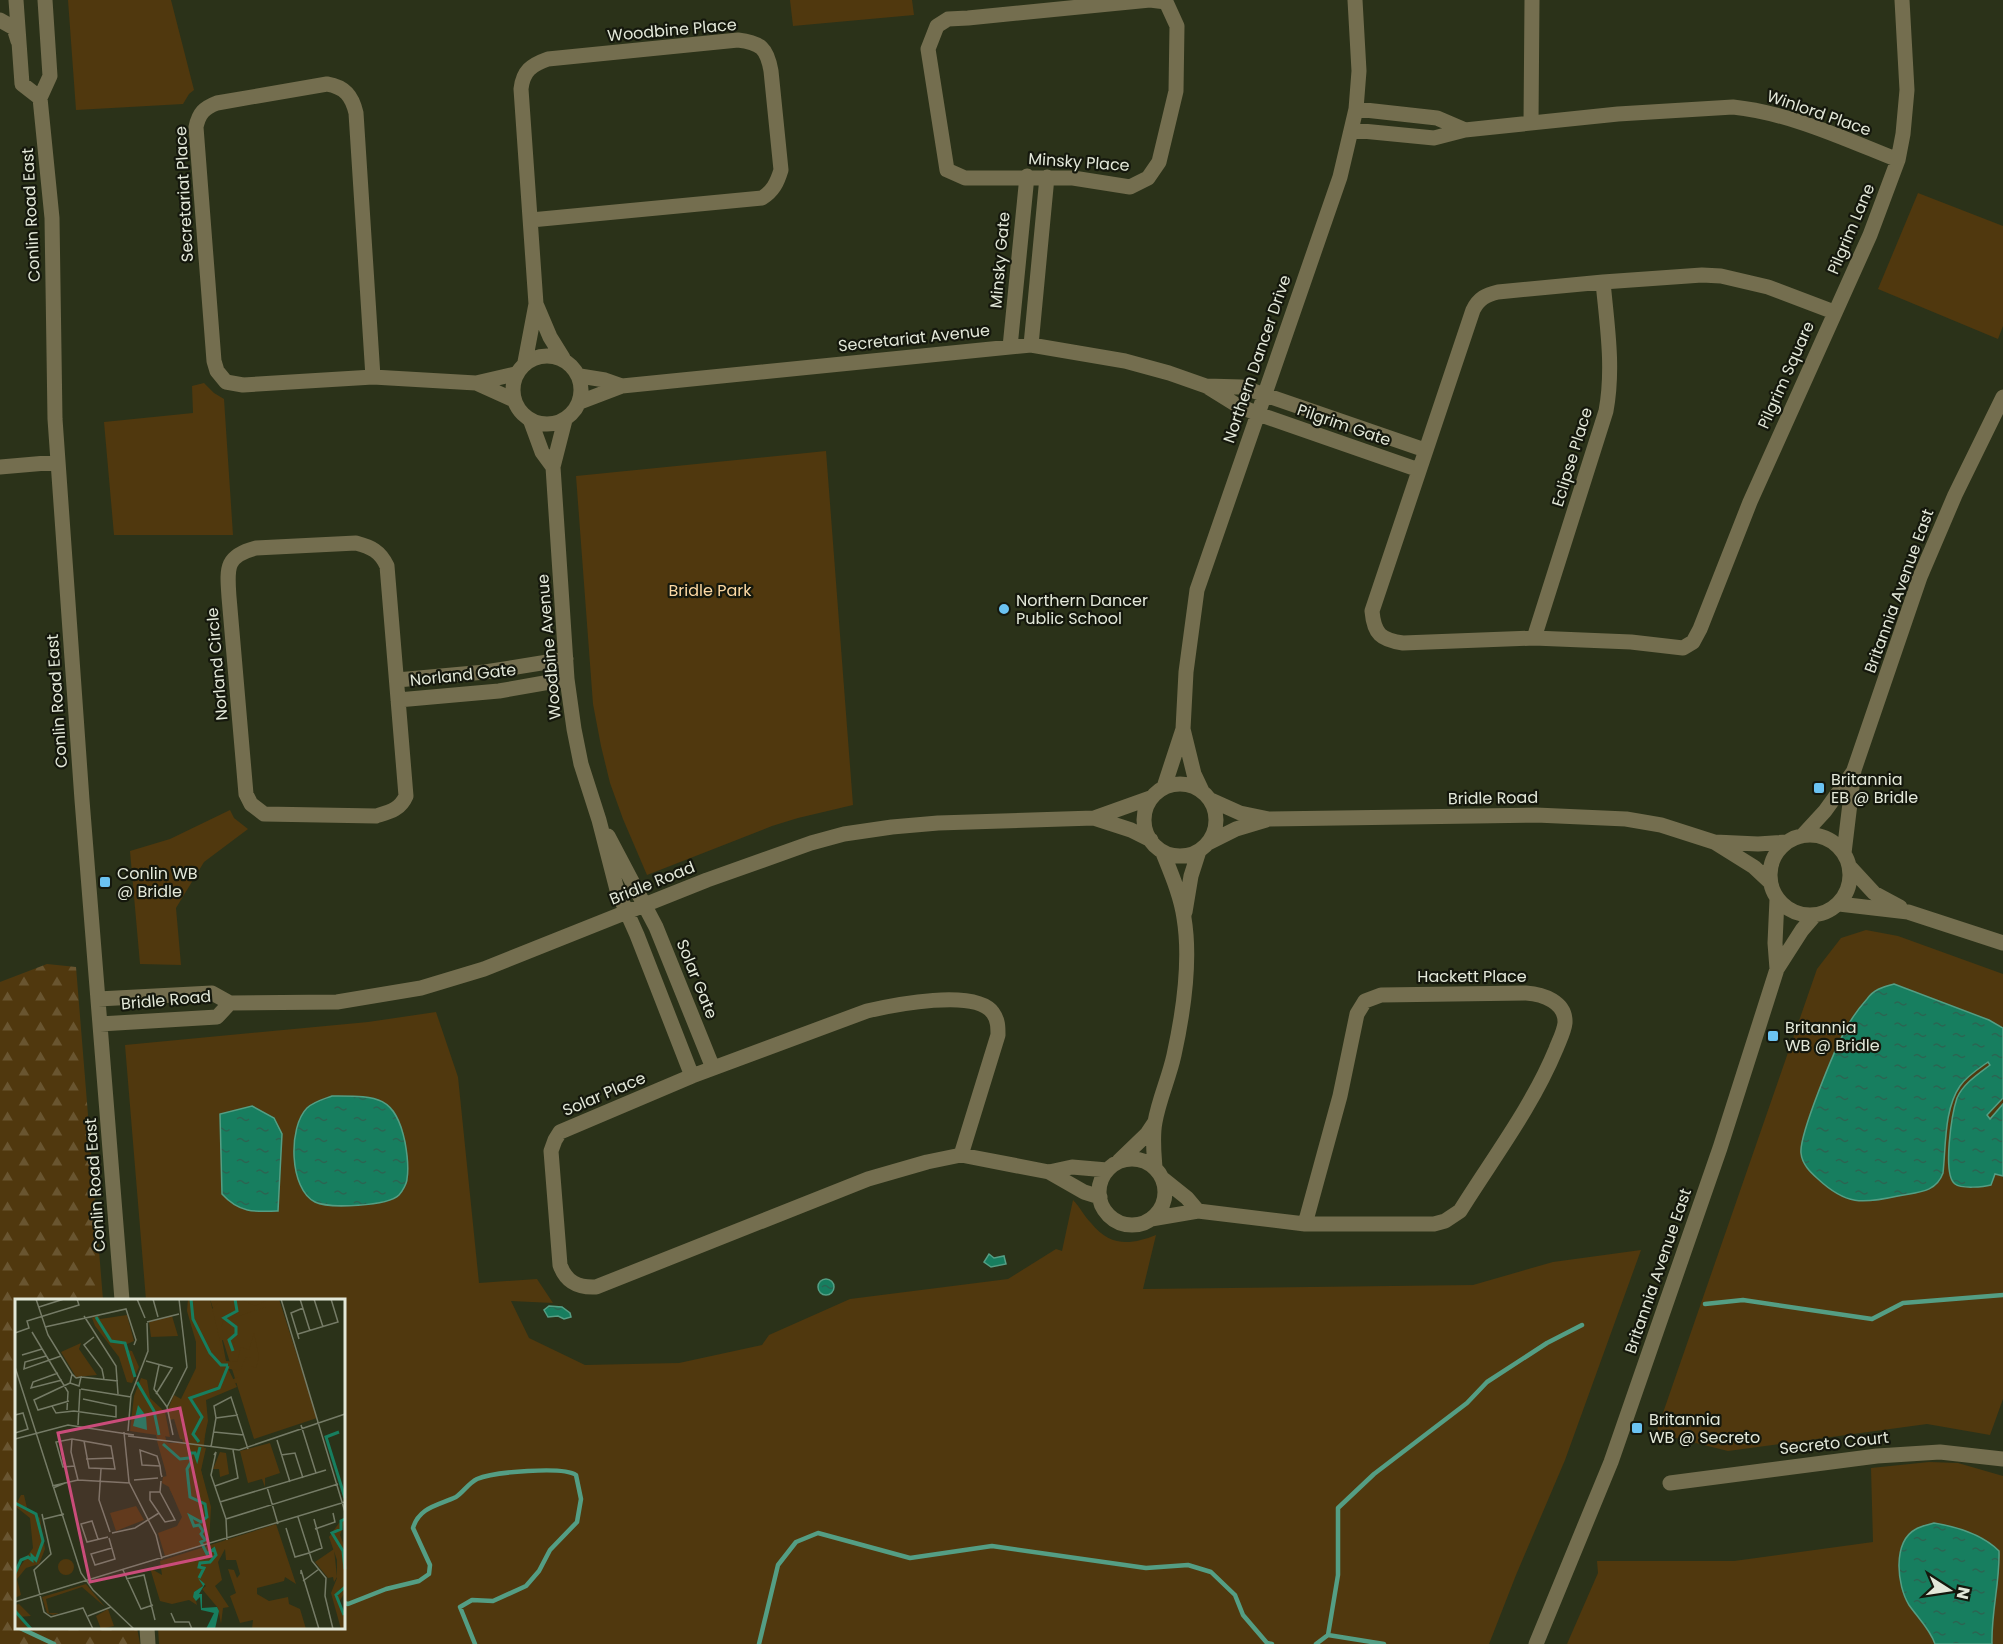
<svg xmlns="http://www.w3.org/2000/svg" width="2003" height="1644" font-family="Poppins,sans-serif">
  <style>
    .forest { fill: url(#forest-firs) }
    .green { fill: #50380e }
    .water { fill: url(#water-ripples); stroke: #549e84; stroke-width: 1.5 }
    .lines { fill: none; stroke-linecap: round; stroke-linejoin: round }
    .stream { stroke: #549e84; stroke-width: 4.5 }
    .minor { stroke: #746e4f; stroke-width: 15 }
    .poi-dot { fill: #6bc3f2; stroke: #15180d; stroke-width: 2 }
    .labels { text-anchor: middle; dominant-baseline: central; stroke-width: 4.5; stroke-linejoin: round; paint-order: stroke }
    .street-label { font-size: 16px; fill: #e3e8d9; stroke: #15180d }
    .park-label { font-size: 16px; fill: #fcd8a3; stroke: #15180d }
    .poi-label { font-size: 16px; fill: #e3e8d9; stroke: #15180d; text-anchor: start }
    .inset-river { fill: none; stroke: #177e5f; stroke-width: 3 }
    .inset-road { fill: none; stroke: #757b66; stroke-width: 1.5 }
    .view { fill: #ca4c7a; fill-opacity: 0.15; stroke: #ca4c7a; stroke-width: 3 }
    .inset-edge { fill: none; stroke: #e3e8d9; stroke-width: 3 }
  </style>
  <defs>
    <pattern id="forest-firs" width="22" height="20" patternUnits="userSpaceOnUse" patternTransform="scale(1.5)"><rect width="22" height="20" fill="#50380e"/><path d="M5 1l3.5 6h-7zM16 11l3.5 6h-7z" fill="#695530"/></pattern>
    <pattern id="water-ripples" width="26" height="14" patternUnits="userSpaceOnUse" patternTransform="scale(1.5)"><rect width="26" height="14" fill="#177e5f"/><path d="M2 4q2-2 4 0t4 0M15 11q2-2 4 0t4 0" fill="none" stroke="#2b6552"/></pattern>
  </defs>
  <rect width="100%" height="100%" fill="#2b3219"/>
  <path class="forest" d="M47,964l29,3 27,333h-87v328h121l3,16h-140v-662z"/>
  <path class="green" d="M68,0h103l23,90 -5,4 -6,10 -107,6z
    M790,0h122l2,15 -121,11z
    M1918,193l85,33v100l-5,13 -120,-50z
    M204,383l10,10 10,6 9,136h-119l-10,-113 89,-9 -1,-27z
    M826,451l27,354 -55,13 -26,8 -125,49 -24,-56 -13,-36 -9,-37 -8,-42 -17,-228z
    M230,810l4,8 14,11 -44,33 -28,46 5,57 -41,-1 -10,-113 40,-12z
    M1866,930l32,6 105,38v425l-13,36 -63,-11 -199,27 -72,-18 161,-464 24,-31z
    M436,1012l22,65 21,206 58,-4 16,24 -42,-2 18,37 56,27 94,-2 83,-18 7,-10 81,-36 158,-20 48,-30 6,2 11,-51c7,7 11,16 18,23 19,24 40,22 65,12l-13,54 330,-4 80,-23 88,-12 -76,210 -49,115 -27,69h-1330l-1,-16h186v-328h-198l-21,-255 243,-23z
    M1929,1462l29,1 45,13v168h-436l31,-71 -1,-12h137l139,-19 -2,-74z"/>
  <path class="water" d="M1894,984l95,36 14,8v70l-16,17 3,4 13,-15v72l-8,-2 -4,11c-7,2 -30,4 -36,-1 -13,-10 -3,-71 2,-86 6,-14 21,-24 33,-33l-2,-3c-10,7 -21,14 -28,24 -16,23 -14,60 -17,87 -7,20 -26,19 -45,23 -36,8 -52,9 -80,-17 -8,-7 -16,-15 -17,-26 -2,-18 34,-105 45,-124 5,-10 13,-21 21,-30 7,-10 16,-12 27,-15z
    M332,1096c43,0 63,-2 73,46 2,11 4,25 2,37 0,4 -5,13 -8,16 -11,11 -70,14 -84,7 -26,-13 -27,-75 -8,-94 6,-6 17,-9 25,-12z
    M252,1106l22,12 8,16 -4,77c-23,1 -39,2 -56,-17l-2,-80z
    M989,1254l5,4 10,-2 2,8 -15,3 -7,-5z
    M818 1287a8 8 0 1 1 16 0a8 8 0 1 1-16 0Z
    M549,1306l13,1 8,6 1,4 -7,2 -6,-3 -10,1 -4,-7z
    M1934,1523c24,4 48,11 65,28 1,31 -8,62 -7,93h-57c-5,-15 -17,-26 -26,-39 -12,-19 -17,-63 7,-76 5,-3 12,-4 18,-6z"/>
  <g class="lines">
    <path class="stream" d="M1705,1304l38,-4 129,19 31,-16 100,-8
      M344,1603l4,1 38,-15 33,-8 10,-7 1,-9 -17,-37c6,-21 26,-23 43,-31 7,-5 13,-14 21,-18 16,-7 86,-13 99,-4l5,24 -4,23 -27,28 -11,21 -13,15 -33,15 -21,-1 -12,7 15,37
      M20,1628l34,16
      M1328,1635l10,-60v-67l36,-34 93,-71 20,-21 60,-39 35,-18
      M759,1644l19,-79 18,-23 22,-9 92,25 82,-12 154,22 42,-3 23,7 24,23 8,20 24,28 5,1
      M1316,1644l12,-9 56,9"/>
    <path class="minor" d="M16,0l6,84 18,14
      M45,0l5,76 -10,22 12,120 3,201 27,381 40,500
      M1150,0l16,2 11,24 -1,65 -17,71 -11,16 -18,9 -57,-9h-108l-18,-8 -19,-121 9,-23 11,-7 20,-1z
      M0,20l14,8 4,13
      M1356,109l81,9 28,12
      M1531,123l1,-123
      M1352,130l82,8 31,-8 153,-16 115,-7c57,6 112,32 165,53
      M536,304l14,33 13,21
      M1834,312l-66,-25 -47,-11 -19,-1 -99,7 -105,10c-12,3 -19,6 -25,18l-101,301c2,23 9,29 31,32l131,-5 97,4 52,6 10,-6 7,-13 50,-127 120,-267 28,-75 5,-26 4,-44 -5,-90
      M1031,345l16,-168
      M1010,347l17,-171
      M513 390a34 34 0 1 1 68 0a34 34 0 1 1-68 0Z
      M525,362l11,-58 -15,-215c2,-18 10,-24 27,-30l190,-19c23,3 29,8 33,31l10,99c-4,13 -8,21 -19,28l-231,22
      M580,376l25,4 17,6
      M373,377l-17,-264c-4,-17 -11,-26 -29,-29l-110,19c-13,5 -18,10 -21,24l18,234 3,10 9,11 17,3 130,-8 103,6 39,-9
      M476,383l38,17
      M1206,386l36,1 183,63
      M580,402l42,-16 409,-41 94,16 44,12 37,13 29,18 23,10 161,56
      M565,420l-12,47 14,212 7,50 7,35 18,56 18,70 20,45 55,141
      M531,422l11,30 11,15
      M0,467l58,-5
      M356,543c15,4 24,8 31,23l19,230c-6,14 -17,16 -30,20l-112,-2 -13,-10 -5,-10 -17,-197c-2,-29 -4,-41 27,-49z
      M1534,638l72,-227c8,-43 1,-86 -3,-129
      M397,680l88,-8 81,-13
      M398,700l101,-9 68,-12
      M1183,729l11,45 8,17
      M1144 820a36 36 0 1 1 72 0a36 36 0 1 1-72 0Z
      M1164,787l19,-58 3,-57 11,-82 143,-413 16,-68 3,-38 -4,-71
      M1211,800l29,13 29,6 267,-4 90,4 35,6 53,17 40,25 16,15
      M1094,818l37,12 20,10
      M1770 875a40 40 0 1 1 80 0a40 40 0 1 1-80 0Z
      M608,836l48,91 57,141
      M1802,836l23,-25 28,-39
      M1715,842l43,2 29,-2
      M1208,843l28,-14 30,-9
      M1844,853l10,-83 66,-193 35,-82 48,-98
      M1850,867l24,26 26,14
      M1839,904l69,8 95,31
      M1185,912l6,-36 8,-25
      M1777,969l-2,-26 2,-44
      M98,999l114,-6 18,10 107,-1 84,-14 63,-19 223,-89 104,-37 33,-9 48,-7 46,-4 156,-5 56,-20
      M100,1024l117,-7 13,-14
      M961,1155l-34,7 -59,17 -272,108c-18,1 -30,-5 -36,-22l-9,-114 4,-11 5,-8 132,-56 175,-65c26,-6 109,-23 126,2 5,7 5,14 5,22l-37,120 88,17 35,20 16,5
      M1099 1192a33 33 0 1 1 66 0a33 33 0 1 1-66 0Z
      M1119,1161l28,-27 8,-12
      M1155,1168c-1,-15 -3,-31 0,-46 4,-23 14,-44 19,-67 9,-41 17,-95 10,-137 -3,-22 -13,-45 -21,-65
      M1049,1172l23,-5 35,3
      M1162,1178l25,20 11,13
      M1151,1219l47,-8 107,13h129l11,-3 15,-10c33,-53 72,-104 96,-162 3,-8 8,-17 9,-26 1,-21 -22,-29 -39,-30l-145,2 -16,6 -8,13 -17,82 -35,128
      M1670,1483l207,-27 63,-4 63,7
      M147,1628l1,16
      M1536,1644l75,-182 109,-314 57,-179 25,-39 12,-14"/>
  </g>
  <g class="poi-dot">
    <circle cx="1004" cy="609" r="6"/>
    <rect x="1813" y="782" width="12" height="12" rx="3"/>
    <rect x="99" y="876" width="12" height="12" rx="3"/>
    <rect x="1767" y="1030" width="12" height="12" rx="3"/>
    <rect x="1631" y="1422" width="12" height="12" rx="3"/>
  </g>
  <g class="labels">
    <g class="street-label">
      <text transform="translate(672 30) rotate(-5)">Woodbine Place</text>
      <text transform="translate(1819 113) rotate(19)">Winlord Place</text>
      <text transform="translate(1079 162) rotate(4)">Minsky Place</text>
      <text transform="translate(184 194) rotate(-93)">Secretariat Place</text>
      <text transform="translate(31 215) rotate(-93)">Conlin Road East</text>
      <text transform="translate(1851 229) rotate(-67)">Pilgrim Lane</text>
      <text transform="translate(1000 260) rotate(-85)">Minsky Gate</text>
      <text transform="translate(914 338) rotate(-6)">Secretariat Avenue</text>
      <text transform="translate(1257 359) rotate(-71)">Northern Dancer Drive</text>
      <text transform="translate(1786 375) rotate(-66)">Pilgrim Square</text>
      <text transform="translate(1344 425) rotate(19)">Pilgrim Gate</text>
      <text transform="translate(1572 457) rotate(-73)">Eclipse Place</text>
      <text transform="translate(1899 591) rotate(-70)">Britannia Avenue East</text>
      <text transform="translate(549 647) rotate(-95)">Woodbine Avenue</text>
      <text transform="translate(217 664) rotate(-95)">Norland Circle</text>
      <text transform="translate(463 675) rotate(-6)">Norland Gate</text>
      <text transform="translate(57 701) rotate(-94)">Conlin Road East</text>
      <text transform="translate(1493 798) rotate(-1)">Bridle Road</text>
      <text transform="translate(652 883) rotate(-22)">Bridle Road</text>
      <text x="1472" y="976">Hackett Place</text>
      <text transform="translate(697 979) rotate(68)">Solar Gate</text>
      <text transform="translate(166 1000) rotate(-5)">Bridle Road</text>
      <text transform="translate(604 1094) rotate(-23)">Solar Place</text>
      <text transform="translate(95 1185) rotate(-94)">Conlin Road East</text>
      <text transform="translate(1658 1271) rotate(-71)">Britannia Avenue East</text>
      <text transform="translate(1834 1443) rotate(-6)">Secreto Court</text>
    </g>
    <g class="park-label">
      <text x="710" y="590">Bridle Park</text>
    </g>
    <g class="poi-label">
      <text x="1016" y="600">Northern Dancer<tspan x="1016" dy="18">Public School</tspan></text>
      <text x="1831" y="779">Britannia<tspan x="1831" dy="18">EB @ Bridle</tspan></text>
      <text x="117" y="873">Conlin WB<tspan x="117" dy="18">@ Bridle</tspan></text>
      <text x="1785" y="1027">Britannia<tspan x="1785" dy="18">WB @ Bridle</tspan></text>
      <text x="1649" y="1419">Britannia<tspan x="1649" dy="18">WB @ Secreto</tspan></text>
    </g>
  </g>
  <g transform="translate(15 1299)">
    <rect width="330" height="330" fill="#2b3219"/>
    <path d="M195,0h69l38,119 -63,21zM71,285l19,23 -23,-20 -36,12 3,14h10l-6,2 -6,-2 -5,-16z" fill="#50380e"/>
    <path d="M225,0l15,7 11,-5v6l-36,12 8,-7 -1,-5 -12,9 -4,11h10l-1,9 5,7 -13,-3 4,21 11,1 4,-15 8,3 5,-17 5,24 -3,11 -5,-2v-8l-5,-1 -6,14 -15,-3 3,10 -22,13 32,-14v5l-26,14 -13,3 8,20 -6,51 5,22 -4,4 2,8 -14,5 -6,-5 2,15 -17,-31 11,9 -13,-15 -2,-22 7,18 5,-17 -18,-16 -12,-39 11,3 9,34h16l-3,-21 15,10 3,-7 -16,-6 2,-4h5l1,-9 -5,-10 3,-11 12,-7 1,-17 5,-3 -7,-18 3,-6 -9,-5 -2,-9 7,-1 6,9 7,-2 -2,-14 10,-10zM6,196h3l3,13 13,10 5,31 -6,15 -13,4 -9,11 4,16 -6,3v-24l18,-26 -3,-30 -15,-12zM330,222l-5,14 5,13v44l-6,10 6,12v15h-4l-10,-36 6,-15v-18l-8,-23 10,-14zM261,225l20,60 -11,-7 -1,4 -27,7v6l12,7 19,-4 1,7 11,5 6,20h-54l1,-9 -13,3 -10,-27 6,-3 -8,-24 6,1 3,8 3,-4 -4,-14h-10l-1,-11 -7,13 4,18 -7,6 14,21 -6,1 -2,16 -3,-16 -16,-19 4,-3 -6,-5 3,5 -9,6 3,13 -8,-5 -17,4 -12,-3 -10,-33 12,7 -2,-14zM4,305l12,12 -12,1 10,12h-14v-24z" fill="#50380e"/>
    <path d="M173,0h22l15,63 12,25 -31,13 2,21 -5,22 -23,-4 -6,-20 -5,1 -2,-9 7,-16 7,4 15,-31v-26l-9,-31zM83,16l2,4 27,-4 7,26 -7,3v6l5,1 7,16 -7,16 -5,-1 -8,-25 -24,-31 -3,-8zM157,17l6,20 -27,1 -2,-15zM66,44l-2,6 18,26 -21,2 -15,-25zM126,79l6,2 3,18 15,14 5,25 -40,-6 4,-35zM142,142l49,7 -5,22 10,37 -2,37 -44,12 -7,-23 19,-7 5,-9 -13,-30 -7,-4 1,-6 4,-1zM255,144l10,30 -15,5v9l-3,-8 -14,4 -8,-32zM205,153l6,1 3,21 -9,3 -1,-8h-6zM121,207l8,14 -28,11 -6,-18zM319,250l3,28 -3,5 -1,-5 -5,1 -13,-16zM43 268a8 8 0 1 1 16 0a8 8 0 1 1-16 0ZM93,310l6,17 -13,3 -5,-13z" fill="#50380e"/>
    <path d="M123,106l8,11 1,14 -14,-4zM183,279l7,6 -6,10h3v14l15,-1 2,4 -4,18h-9l8,-16 -13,-3 -1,-13 -4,4 -3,-4 1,-5 9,-6z" fill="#177e5f"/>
    <path class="inset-river" d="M176,0l2,20 17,34 11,12h7M81,18l15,24 14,2 10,34M218,52l-4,-11 7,-6v-7l-12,-9 13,-7 -2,-12M122,83l17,29 5,24M324,133l-13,5 19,61M184,143l-6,-8 9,-17 -12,-19 29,-10 9,-22M148,145l17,15 9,-1M0,204l21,11 7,27 -7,19 -4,-4v4l-4,-3 -7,3 -6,13M330,220l-4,2v8l-9,4 11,18 2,18M184,279l5,-10 -5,-1 1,-4 10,-1 6,-7 -2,-6 -7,5 -6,-12 4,-2 -4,-6 2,-3 -4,-6 -5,1 -4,-10 11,6 6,-5 -2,-13 -15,-7 -3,-28 4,-7 -1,-9h5l2,6 3,-12M0,312l16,18M329,316l-8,-20 9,-8"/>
    <path class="inset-road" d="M21,0l12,36 24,39M122,0l8,19M138,0l5,18M266,0l64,213M285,0l10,32M299,0l9,28M24,8l25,-8M69,17l32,50 2,28M132,23l32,-8M30,28l81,-18 10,31 -2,5M17,33l36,60 -1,18M0,34l14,-5 -2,-7 52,-16 -2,-6M283,35l40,-12 -7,-23M79,38l-10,8 18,24 2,10M284,40l-8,-26 12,-5M7,56l20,-6M31,57l-21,6 -1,7 37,-13M131,62l26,7 -16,26M144,66l-5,24 13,18M0,68l66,206 12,17 41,39M43,74l-25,9 -2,6 31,-8M66,78l37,4M61,79l-4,-4 -2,9 9,3 2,-9 -5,1M66,90l50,8M54,102l-31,9 -4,-10 36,-17M37,107l4,7 18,-2 42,6v-11l-33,-7M152,108l20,-40 -8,-68M152,108l6,28M0,116l8,-2 5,16 -13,4M201,119l22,-3M63,126l2,-36M286,126l15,48M113,132l3,-36 17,-44 -1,-28M109,133l5,50 27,53 6,24M199,133l30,3M113,137l111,14 106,-36M0,140l53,-14 66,10M57,140l-1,13 7,28M262,141l13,42M196,148l5,-29 -2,-12 17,-9 17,52M199,156l2,-3 -5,23 15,44 1,21M266,156l14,-2 8,25M71,160l27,-1M60,167l-12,1 -7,-25 16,-3 6,1 33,6 4,23 -26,-1 -5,-27M145,167l-18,-1 -2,-15 17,6 3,10 1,8 1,3M86,170l-2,31 11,32M119,181l24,-2M50,184l13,-3 52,3M37,187l13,-3 -12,5M200,187l23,-8 -5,-28M252,188l11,37M145,193l15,28 -10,2 -15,-22v-8h10l1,-11M205,203l106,-32M27,215l9,40 -17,16 10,42 7,5 32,-9 10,21M283,218l14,44 14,17 -1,18 8,33M29,220l20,-5M211,220l112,-35M271,229l9,29 14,-4 13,-5 -8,-29M300,230l20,-7 -2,-9M97,234l23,-5 24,-15M94,239l6,21 -20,6 -4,-11 21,-6M83,240l-6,-18 -11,3 6,18 21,-5M108,271l18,39 12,-4M286,275v-4l18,59M111,280l18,-4 11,45M288,282l16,-12M0,303l330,-100M156,314l4,9h14l3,7M73,317l23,-9"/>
    <path class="view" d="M165,109l31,148 -121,26 -32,-149z"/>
    <rect width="330" height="330" class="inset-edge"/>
  </g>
  <g transform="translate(1949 1590) rotate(102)" stroke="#15180d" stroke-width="4.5" paint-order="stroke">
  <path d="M0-4.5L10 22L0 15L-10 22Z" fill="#e3e8d9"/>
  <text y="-9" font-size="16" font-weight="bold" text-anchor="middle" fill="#e3e8d9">N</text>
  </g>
</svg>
